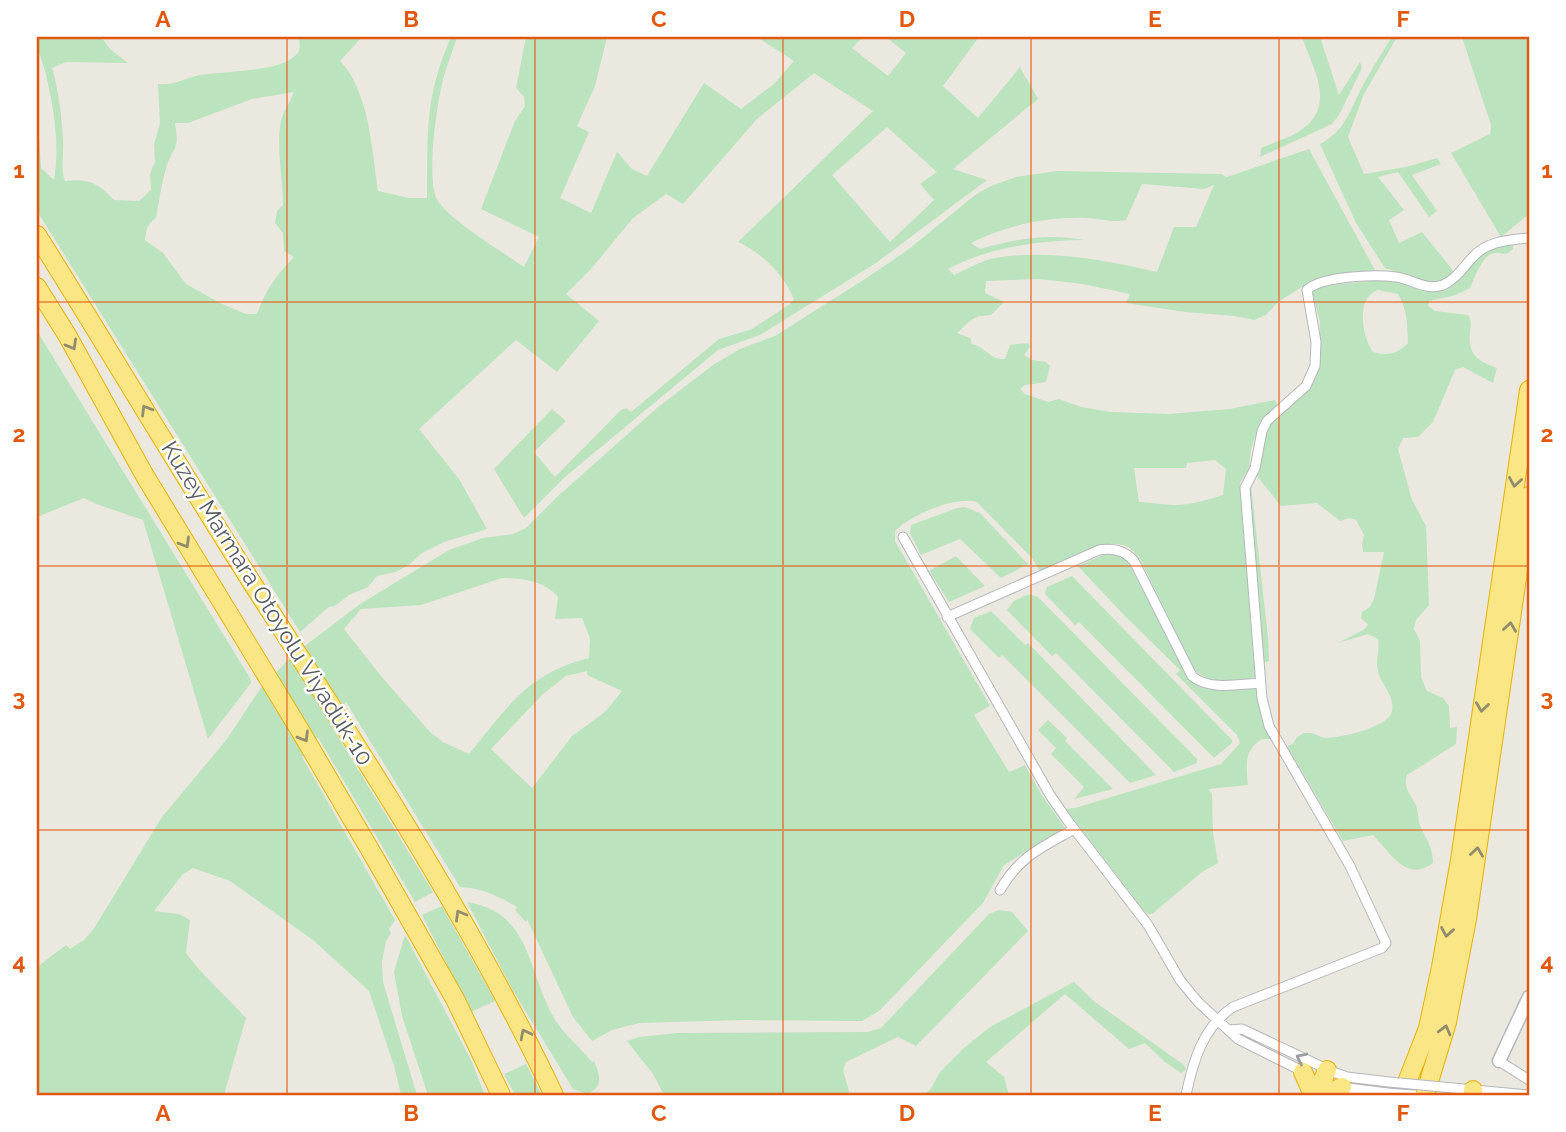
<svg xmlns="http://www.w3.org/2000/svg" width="1566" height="1132" font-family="Raleway,sans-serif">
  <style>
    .green { fill: #bbe3be; fill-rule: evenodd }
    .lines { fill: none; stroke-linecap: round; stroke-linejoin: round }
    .street-casing { stroke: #b5b7bc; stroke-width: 11 }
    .secondary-casing { stroke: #b5b8be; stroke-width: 15 }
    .highway-casing { stroke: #e7b103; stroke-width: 20 }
    .street { stroke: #fff; stroke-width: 9 }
    .secondary { stroke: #fff; stroke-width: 12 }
    .highway { stroke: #fbe686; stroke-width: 18 }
    .street-bridge-casing { stroke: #b5b7bc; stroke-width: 11; stroke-linecap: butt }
    .street-bridge { stroke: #fff; stroke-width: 9 }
    .oneway { stroke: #918c6d }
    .oneway2 { stroke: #9b9da0 }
    .grid { fill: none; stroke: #e15910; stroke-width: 2; stroke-opacity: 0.55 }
    .labels { text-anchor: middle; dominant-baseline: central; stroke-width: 5; stroke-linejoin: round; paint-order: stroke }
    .street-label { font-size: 23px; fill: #585b60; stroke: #fff }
    .neatline { fill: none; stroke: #e15910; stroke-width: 2.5 }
    .grid-label { font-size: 23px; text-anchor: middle; font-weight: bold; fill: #e15910 }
  </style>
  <rect width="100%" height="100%" fill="#ebe9df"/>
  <path class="green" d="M37,37h64l10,13 17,13 -62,-1 -14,6c7,23 10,50 11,74 1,13 -3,27 2,39 24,-3 33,2 49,19l25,1 12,-11 -1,-16 5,-12 -1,-18 6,-20 -2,-40c15,2 27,-6 42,-9 23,-4 78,-3 95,-19 6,-5 5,-11 4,-19h63l-22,24c29,29 32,90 38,130l31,7h18c1,-65 -3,-99 24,-161h6c-5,17 -13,34 -16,52 -5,21 -15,95 -3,112 12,19 66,52 86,66l15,-30 -58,-28 34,-88 10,-15 -1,-9 -8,-9 10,-51h81l-12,49 -18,40 12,6 -29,66 31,15 26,-61 15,17 15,7 57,-93 37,26 33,-25 20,-23 -37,-24h106l-11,11 36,28 18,-23 -20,-16h93l-36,49 35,32 42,-51 18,32 -85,70 34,11 -111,83 -116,72 -42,15 -153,127 -41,41 -30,-49 58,-60 14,12 -32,31 21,25 66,-67 5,-2 5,4 88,-73 33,-10 38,-25 4,-5c-10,-24 -33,-47 -56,-57l135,-131 -59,-38 -57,46 -74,85 -17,-10 -33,24 -42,51 -25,25 33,27 -42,51 -41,-32 -97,89 40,50 28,50 -43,13 -22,11 -12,11 -14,8 -19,4 -9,11 -19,8 -14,11 -6,1 -29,25 -263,-421v-107l4,64 13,12c6,-35 0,-71 -8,-105 -3,-14 -9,-24 -9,-38zM294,92c-3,8 -9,17 -12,25 -7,24 1,62 1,88l-6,6 -2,12 8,10 1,18 10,6c-17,17 -29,34 -37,57h-11l-26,-11 -34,-19 -23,-31 -18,-13c1,-10 2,-16 11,-22 3,-16 5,-33 10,-49 7,-25 14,-15 9,-46h13l64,-24zM887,127l50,45 -17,12 14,16 -44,42 -58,-67z
    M1302,37h18l19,58 21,-33 2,6 -23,47 -7,9 -72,33 1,-9c13,-6 29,-10 40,-18 36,-25 12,-61 1,-93z
    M1392,37h5l-33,57 -16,43 16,37 42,-7 31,-9 4,6 -29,11 25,36 -8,6 -31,-45 -20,5 26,33 -15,10 10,23 23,-11 33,41 -6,5 -19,5 -45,-15 -29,-45 -36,-79c24,-12 30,-33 41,-55 9,-18 20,-35 31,-52z
    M1462,37h67v177l-28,23 -50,-84 39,-19 1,-9z
    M1309,149l67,123 -40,3 -23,5 -35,22 -12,13 -12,5 -19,-4 -50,-4 -59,-9 4,-9 -47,-10 -44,-5 -53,2 -1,12 19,9 -13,13 -12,1 -8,4 -14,13 13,5 2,6c13,3 18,16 33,15l5,-14 18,-2 2,4 -6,8 8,5 14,2 4,4 -4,16 -21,3 -5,4 5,5 23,8 11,-3 22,8 30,5 58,2 61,-5 45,-9 2,4 -19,24 -7,21 -2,19 -9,15 15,195c-21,2 -47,8 -62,-10l-53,-109c-4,-4 -8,-10 -12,-12 -21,-12 -68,15 -88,24l-8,-13 -55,-56c-22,-6 -67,13 -82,29v10l95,165 -16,9 35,57 16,-7 16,29 24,34 -61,37 -21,38 -104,108 -17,10 -118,-1 -105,3 -27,7 -20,11 -19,-24 -46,-98 -1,3 -11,-12 2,-3c-19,-11 -35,-19 -57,-20l-114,-185 -17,20 104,170 -18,10 -97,-165 -16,20 93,163 -6,9 2,4 -5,8 -4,20 1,21 34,113h-16l-7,-29 -25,-75 -56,-51 -83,-59 -37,-13 -10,6 -29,37 25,3 11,6 -4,33c18,25 40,42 60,65l-22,77h-187v-128l29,-22 4,4 14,-9 9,-10 69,-113 65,-78 33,-50 33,-34 67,-51 89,-54 34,-12 30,-4 13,-6 31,-31 100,-89 56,-43 27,-16 35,-13 93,-59 41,-28 66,-54 16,-9 25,-9 41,-6 164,3 6,3zM1142,184l62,5 10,-4 -18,42h-22l-17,45c-51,-12 -110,-23 -162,-14 -14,3 -28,11 -41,17l-6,-6c43,-22 87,-28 136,-29 -36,-7 -69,-1 -104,9l-9,-6c36,-18 77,-27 117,-25 13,1 25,5 38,2zM1215,460l11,9 -3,26c-16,5 -32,10 -50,10 -11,0 -22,-3 -34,-3l-5,-34h52l1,-5zM502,578c19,0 43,3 56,19l-3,22 27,-1 8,20 -1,20c-63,16 -81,49 -120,96l-26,-12 -13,-10 -49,-56 -37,-47 17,-20 60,-4zM587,671v4l35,16 -17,21 -33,24 -40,52 -41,-39 52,-55 23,-18z
    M1513,242v7l-6,5c-4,0 -8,-2 -12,-1 -13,1 -20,25 -25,35l-14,7 -27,6 -1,5 7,5 33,4c4,7 3,9 2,17 -2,23 7,29 27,36l-4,15 -30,-16 -8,3 -22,52 -15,15 -15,1 -5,11 14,51 14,26 3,79 -13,15 -2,9 6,12 1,36 6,14 16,7 6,8 1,22 7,-1 -1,17 -49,31c-4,14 3,18 9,30 2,6 2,11 3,17 5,16 14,22 14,41 -27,20 -41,-9 -60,-28l-30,6 -56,-95 6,-2c3,-7 9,-12 17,-11 5,0 10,4 15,5 15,0 65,-11 67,-27 3,-16 -11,-26 -14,-40 -3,-11 2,-20 0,-32l-10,-5 -30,9 27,-14 3,-5 -7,-6 1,-6 8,-5 4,-8 10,-47h-21l-1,-8 2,-9 -8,-15 -7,-2 -9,3 -23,-18 -36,3 -25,-31 -5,11 17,151 1,24 -6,2 -9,-97 -4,-83 11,-21 2,-20 9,-20 35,-31 8,-13 5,-17v-39l-8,-31 2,-4 74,-8c15,2 28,12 42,13 28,0 37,-31 57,-42 7,-5 18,-6 26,-8zM1378,290l20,4c10,16 9,31 10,49 -10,11 -21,13 -35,9 -11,-16 -18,-54 5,-62z
    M37,331l213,347 1,5 -43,56 -65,-219 -47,-16 -12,-6 -47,19z
    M965,507l15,6 48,51 -27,14 -41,-39 -39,16 -11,-22 1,-8 46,-17z
    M1108,553l17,3 65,125 13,7h55l24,65 -12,-14h-8c-18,11 -16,26 -14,46l-40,4 4,5 1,38 5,31 -16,9 -50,42h-5l-6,-7 -75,-98 9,-1 146,-44 19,-21 -3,-8 -61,-61 4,-4 -58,-57 -44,-47z
    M956,556l29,30 -36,16 -20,-31z
    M1072,576l160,164v3l-18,15 -135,-136 -4,3 -30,-31 2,-7z
    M1029,594l9,3 159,162v4l-23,9 -118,-119 -4,3 -45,-46 7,-9z
    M991,611l34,34 3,-2 128,132 -26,8 -128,-128 -3,3 -29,-29 4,-11z
    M1048,720l19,18 -2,3 48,48 -39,10 10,-12 -33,-33 5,-6 -18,-18z
    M467,902c64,10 60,68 86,114 9,17 27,31 39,46l2,-1c6,14 10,26 -7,33l-14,-5 -61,-100z
    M442,906l53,95 -24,11 -49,-97z
    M999,910l13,2 16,19 -112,115 -18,-9 -52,25 -3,8 7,25h-186l-11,-21 -26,-33 12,-4 38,-4 190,-1 14,-4 108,-114z
    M405,935l66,125 14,35h-57l-26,-79 -8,-44z
    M1074,982l21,20 89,63 2,5 -5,3 -16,-11 -20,-19 -16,6 -64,-55 -79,68 18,15 5,18h-86l7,-5 10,-18 24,-24 26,-21z
    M526,1064l16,31h-27l-11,-21z"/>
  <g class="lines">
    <defs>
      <path id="street" d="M903,537l147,258 18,26 80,104 32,55 18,22 40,37 66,33
        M947,617l152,-67c14,-2 25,0 35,11l58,115c17,15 48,8 69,7
        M1000,890c20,-34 41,-42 74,-61
        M1230,1030l12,-1 91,43 14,5 42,5
        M1499,1061l30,19
        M1340,1087l47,6
        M1453,1088l76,7
        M1186,1095c7,-34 17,-68 47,-88l149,-59 4,-5 -36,-77 -81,-140 -7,-28 -17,-210 10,-20 7,-37 5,-10 39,-35 9,-20 1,-24 -9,-52c14,-14 69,-16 89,-13 16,2 29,14 47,8 12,-5 19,-16 28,-26 15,-18 36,-19 58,-21"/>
      <path id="secondary" d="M1499,1061l30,-64"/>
      <path id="highway" d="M37,235c73,116 143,235 217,351 107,166 215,330 300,509
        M37,287l30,48 78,141 156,256 75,128 79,139 46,96
        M1303,1072l10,23
        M1317,1095l10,-25
        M1325,1095l17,-8
        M1402,1095l26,-67 13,-61 19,-107 69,-470
        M1425,1095l22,-73 20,-103 62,-423
        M1473,1095v-5"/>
    </defs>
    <use href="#street" class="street-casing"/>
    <use href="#secondary" class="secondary-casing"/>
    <use href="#highway" class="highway-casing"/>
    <use href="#street" class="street"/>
    <use href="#secondary" class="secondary"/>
    <use href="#highway" class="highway"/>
    <defs>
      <path id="street-bridge" d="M1389,1082l64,6
        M1387,1093l26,2"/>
    </defs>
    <use href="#street-bridge" class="street-bridge-casing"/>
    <use href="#street-bridge" class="street-bridge"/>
  </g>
  <defs><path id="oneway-chevron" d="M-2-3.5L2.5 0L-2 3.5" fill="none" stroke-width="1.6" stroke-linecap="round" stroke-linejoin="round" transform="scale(1.75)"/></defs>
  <g class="oneway">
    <use href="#oneway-chevron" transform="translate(72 345) rotate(61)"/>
    <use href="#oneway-chevron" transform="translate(146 410) rotate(-121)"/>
    <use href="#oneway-chevron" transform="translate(1515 482) rotate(99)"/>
    <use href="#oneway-chevron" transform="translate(185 543) rotate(59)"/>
    <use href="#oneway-chevron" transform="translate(1510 627) rotate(-82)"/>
    <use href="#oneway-chevron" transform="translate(1482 707) rotate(98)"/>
    <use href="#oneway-chevron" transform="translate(304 737) rotate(59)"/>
    <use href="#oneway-chevron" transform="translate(1477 852) rotate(-82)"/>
    <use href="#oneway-chevron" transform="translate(460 915) rotate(-120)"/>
    <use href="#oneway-chevron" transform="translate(1447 932) rotate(100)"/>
    <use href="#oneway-chevron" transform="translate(1445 1030) rotate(-75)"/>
    <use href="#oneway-chevron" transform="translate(525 1034) rotate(-117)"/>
  </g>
  <use class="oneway2" href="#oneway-chevron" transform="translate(1301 1058) rotate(-154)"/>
  <path class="grid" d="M287,37v1058M535,37v1058M783,37v1058M1031,37v1058M1279,37v1058M37,302h1492M37,566h1492M37,830h1492"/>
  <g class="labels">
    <g class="street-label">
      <text transform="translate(268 603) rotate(58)">Kuzey Marmara Otoyolu Viyadük-10</text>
    </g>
  </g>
  <rect width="1566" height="1132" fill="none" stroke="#ffffff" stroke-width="77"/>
  <rect x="38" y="38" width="1490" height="1056" class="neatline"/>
  <g class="grid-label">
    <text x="163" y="27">A</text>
    <text x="411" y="27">B</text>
    <text x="659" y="27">C</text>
    <text x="907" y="27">D</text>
    <text x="1155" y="27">E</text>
    <text x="1403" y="27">F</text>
    <text x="19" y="178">1</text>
    <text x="1547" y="178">1</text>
    <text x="19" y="442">2</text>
    <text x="1547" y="442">2</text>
    <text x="19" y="706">3</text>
    <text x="1547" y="706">3</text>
    <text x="19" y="970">4</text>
    <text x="1547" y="970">4</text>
    <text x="163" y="1121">A</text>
    <text x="411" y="1121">B</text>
    <text x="659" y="1121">C</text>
    <text x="907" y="1121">D</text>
    <text x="1155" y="1121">E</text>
    <text x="1403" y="1121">F</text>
  </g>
</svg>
